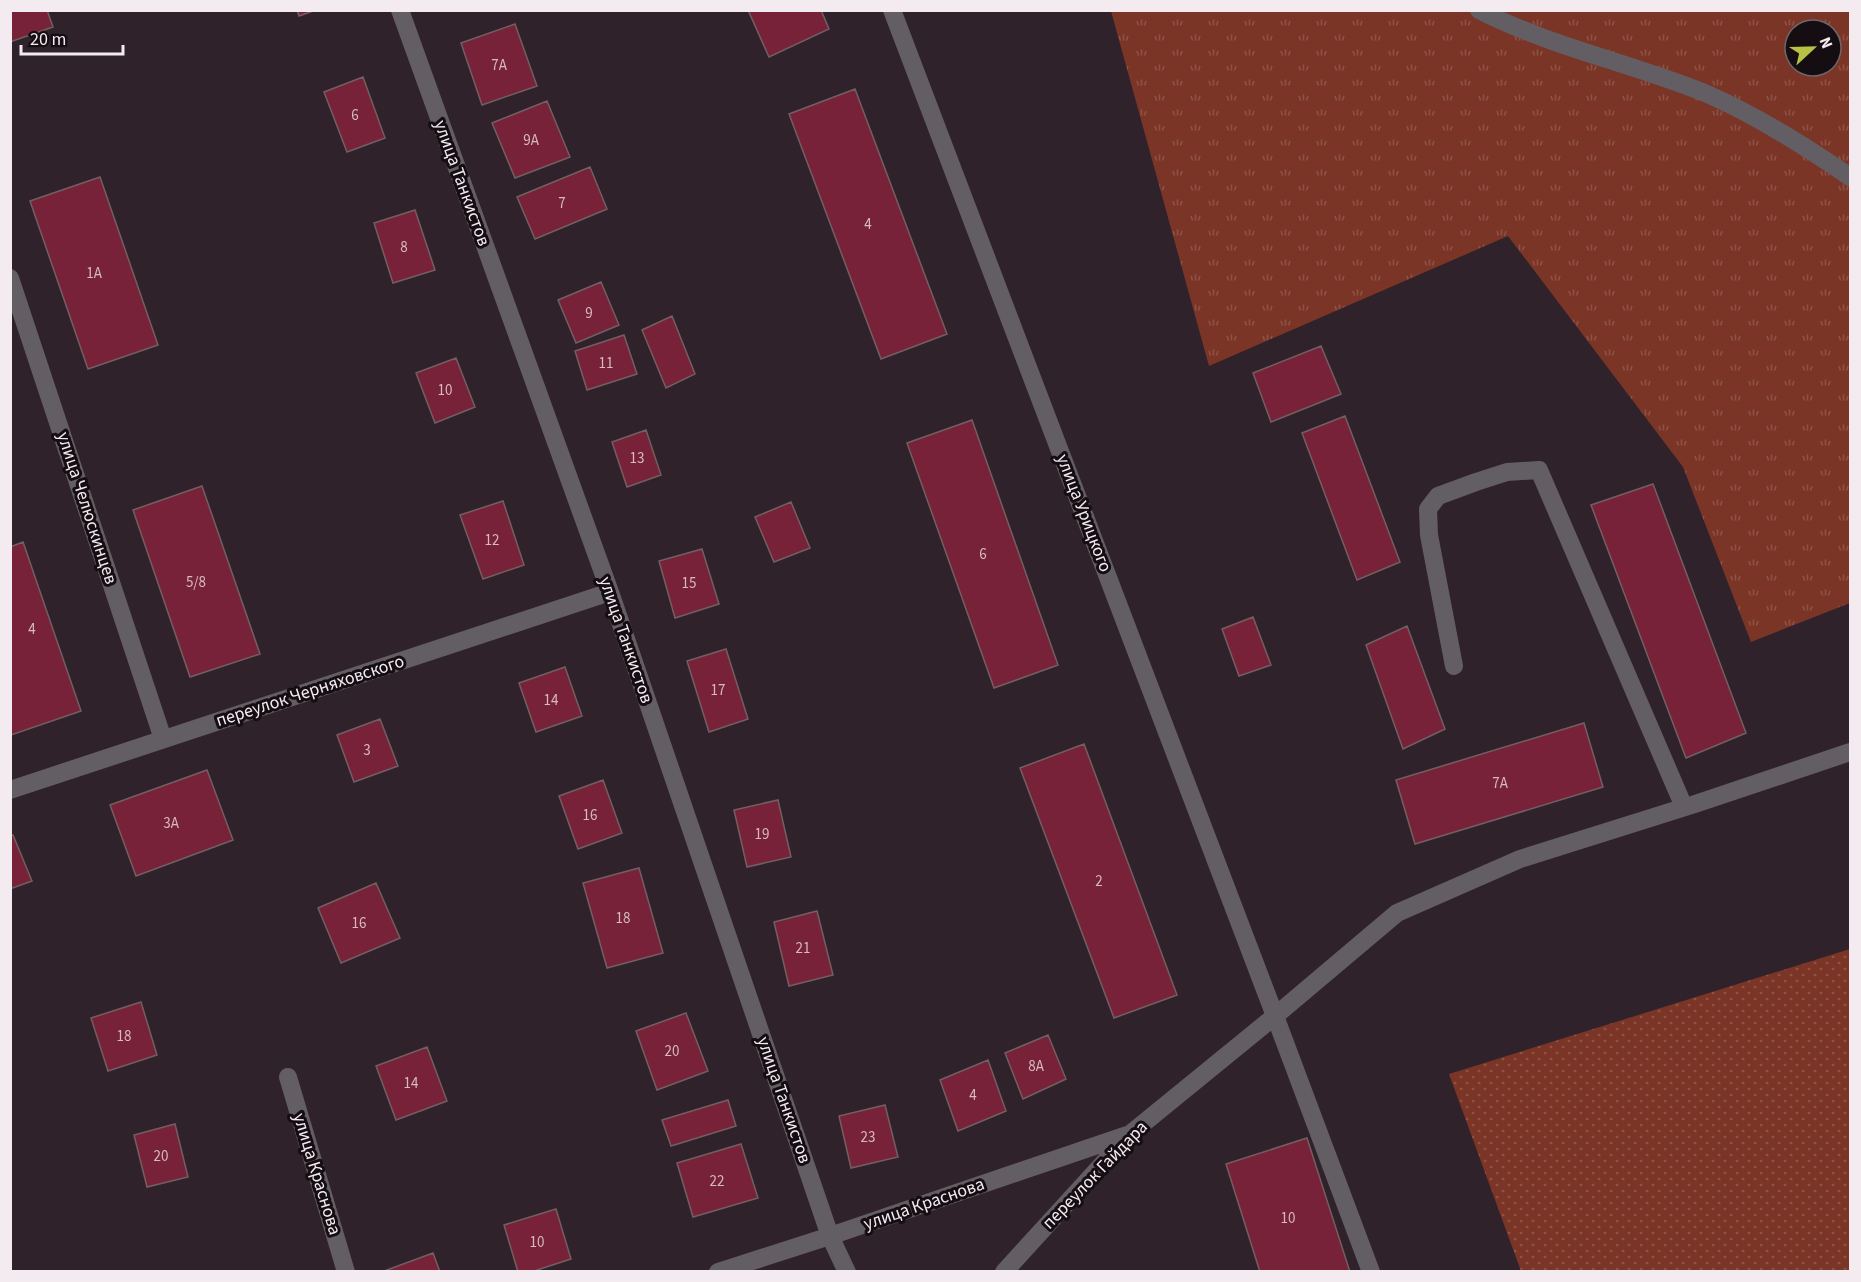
<svg xmlns="http://www.w3.org/2000/svg" width="1861" height="1282" font-family="'Source Sans 3',sans-serif">
  <style>
    .grass { fill: url(#grass-tufts); fill-rule: evenodd }
    .park { fill: url(#park-dots) }
    .building { fill: #78223a; stroke: #725f62; stroke-width: 1.5 }
    .lines { fill: none; stroke-linecap: round; stroke-linejoin: round }
    .lane { stroke: #625e64; stroke-width: 18 }
    .street { stroke: #625e64; stroke-width: 18 }
    .labels { text-anchor: middle; dominant-baseline: central; stroke-width: 6; stroke-linejoin: round; paint-order: stroke }
    .number-label { font-size: 15px; fill: #d5b9c3 }
    .street-label { font-size: 18px; fill: #f4ebf1; stroke: #140e12 }
  </style>
  <defs>
    <pattern id="grass-tufts" width="24" height="20" patternUnits="userSpaceOnUse" patternTransform="scale(1.5)"><rect width="24" height="20" fill="#7a3526"/><path d="M3 7l-1-3M5 7V3M7 7l1-3M15 17l-1-3M17 17v-4M19 17l1-3" fill="none" stroke="#8e5246"/></pattern>
    <pattern id="park-dots" width="8" height="8" patternUnits="userSpaceOnUse" patternTransform="scale(1.5)"><rect width="8" height="8" fill="#7a3526"/><path d="M2 2h.1M6 6h.1" fill="none" stroke="#8e5246" stroke-width="1.8" stroke-linecap="round"/></pattern>
  </defs>
  <rect width="100%" height="100%" fill="#30222b"/>
  <path class="grass" d="M1111,11h739v592l-99,39 -68,-175 -175,-231 -299,130zM1795,30h36v36h-36z"/>
  <path class="park" d="M1850,949v322h-329l-72,-197z"/>
  <path class="building" d="M10,10h37l6,17 -43,15z
    M297,10h19l-17,6z
    M748,10h73l8,19 -60,28z
    M515,24l22,62 -55,19 -21,-62z
    M363,77l22,61 -38,14 -23,-60z
    M855,89l92,245 -66,25 -92,-245z
    M547,101l23,56 -55,21 -23,-55z
    M590,167l17,42 -72,30 -18,-42z
    M100,177l58,168 -70,24 -58,-168z
    M415,210l20,60 -42,13 -19,-60z
    M601,282l18,43 -43,18 -18,-43z
    M672,316l23,58 -29,14 -24,-58z
    M624,335l13,39 -50,16 -12,-39z
    M1321,346l20,48 -70,28 -18,-49z
    M456,358l19,49 -40,16 -19,-50z
    M1345,416l55,146 -43,18 -55,-147z
    M972,420l86,245 -64,23 -87,-245z
    M646,430l15,45 -34,12 -15,-45z
    M1653,484l93,249 -60,25 -95,-253z
    M202,486l58,168 -70,23 -57,-167z
    M503,501l21,64 -41,14 -23,-64z
    M791,502l19,46 -36,14 -19,-45z
    M23,542l58,169 -70,24 -1,-188z
    M702,549l17,55 -44,14 -16,-57z
    M1253,617l18,48 -32,11 -17,-47z
    M1407,626l38,103 -42,20 -37,-104z
    M726,649l22,70 -39,13 -22,-71z
    M565,667l17,49 -46,16 -17,-49z
    M380,719l18,47 -44,16 -17,-47z
    M1584,723l19,64 -188,57 -19,-64z
    M1084,744l93,251 -63,23 -94,-250z
    M207,770l26,70 -97,36 -26,-71z
    M603,780l19,53 -44,16 -19,-53z
    M778,800l13,57 -44,10 -13,-57z
    M13,835l19,46 -22,8v-53z
    M639,868l24,85 -56,15 -24,-85z
    M376,883l24,55 -59,25 -23,-55z
    M817,911l16,64 -44,11 -15,-64z
    M141,1002l16,53 -49,16 -17,-53z
    M686,1013l22,58 -51,19 -21,-59z
    M1048,1035l18,44 -43,20 -18,-46z
    M427,1047l20,54 -51,19 -20,-54z
    M988,1060l18,51 -48,20 -18,-51z
    M728,1100l8,26 -65,20 -9,-26z
    M885,1105l13,52 -47,11 -12,-52z
    M175,1124l13,53 -41,10 -13,-52z
    M1307,1138l43,134h-90l-34,-108z
    M741,1144l17,54 -65,19 -16,-54z
    M556,1209l15,50 -40,13h-13l-14,-47z
    M433,1253l7,19h-55l-1,-1z"/>
  <g class="lines">
    <path class="lane" d="M1479,10c72,37 152,53 226,83 51,22 100,53 145,84
      M1454,666l-25,-131 -1,-26 10,-13 38,-14 31,-10 32,-2 145,337
      M1371,1272l-96,-256 122,-103 123,-54 175,-55 155,-52"/>
    <path class="street" d="M400,10l210,582 220,644 17,36
      M892,10l383,1006 -146,119 -125,137
      M10,278l153,461
      M10,790l600,-198
      M288,1077l58,195
      M718,1272l112,-36 297,-101"/>
  </g>
  <g class="labels">
    <g class="number-label">
      <text x="499" y="65">7А</text>
      <text x="355" y="115">6</text>
      <text x="531" y="140">9А</text>
      <text x="562" y="203">7</text>
      <text x="868" y="224">4</text>
      <text x="404" y="247">8</text>
      <text x="94" y="273">1А</text>
      <text x="589" y="313">9</text>
      <text x="606" y="363">11</text>
      <text x="445" y="390">10</text>
      <text x="637" y="458">13</text>
      <text x="492" y="540">12</text>
      <text x="983" y="554">6</text>
      <text x="196" y="582">5/8</text>
      <text x="689" y="583">15</text>
      <text x="32" y="629">4</text>
      <text x="718" y="690">17</text>
      <text x="551" y="700">14</text>
      <text x="367" y="750">3</text>
      <text x="1500" y="783">7А</text>
      <text x="590" y="815">16</text>
      <text x="171" y="823">3А</text>
      <text x="762" y="834">19</text>
      <text x="1099" y="881">2</text>
      <text x="623" y="918">18</text>
      <text x="359" y="923">16</text>
      <text x="803" y="948">21</text>
      <text x="124" y="1036">18</text>
      <text x="672" y="1051">20</text>
      <text x="1036" y="1066">8А</text>
      <text x="411" y="1083">14</text>
      <text x="973" y="1095">4</text>
      <text x="868" y="1137">23</text>
      <text x="161" y="1156">20</text>
      <text x="717" y="1181">22</text>
      <text x="1288" y="1218">10</text>
      <text x="537" y="1242">10</text>
    </g>
    <g class="street-label">
      <text transform="translate(462 183) rotate(70)">улица Танкистов</text>
      <text transform="translate(87 508) rotate(72)">улица Челюскинцев</text>
      <text transform="translate(1084 513) rotate(69)">улица Урицкого</text>
      <text transform="translate(626 640) rotate(71)">улица Танкистов</text>
      <text transform="translate(310 691) rotate(-18)">переулок Черняховского</text>
      <text transform="translate(784 1100) rotate(71)">улица Танкистов</text>
      <text transform="translate(317 1174) rotate(73)">улица Краснова</text>
      <text transform="translate(1095 1175) rotate(-46)">переулок Гайдара</text>
      <text transform="translate(924 1204) rotate(-19)">улица Краснова</text>
    </g>
  </g>
  <rect width="1861" height="1282" fill="none" stroke="#f4ebf1" stroke-width="24"/>
  <g transform="translate(1813 48) rotate(68)"><circle r="28" fill="#140e12" stroke="#6e666b" stroke-width="1.5"/>
  <path d="M0-4.5L10 22L0 15L-10 22Z" fill="#b9c046"/>
  <text y="-9" font-size="16" font-weight="bold" text-anchor="middle" fill="#f4ebf1">N</text>
  </g>
  <path d="M21 45v9h102v-9" fill="none" stroke="#f4ebf1" stroke-width="3"/>
  <text x="30" y="45" font-size="18" fill="#f4ebf1" stroke="#140e12" stroke-width="4.5" paint-order="stroke">20 m</text>
</svg>
